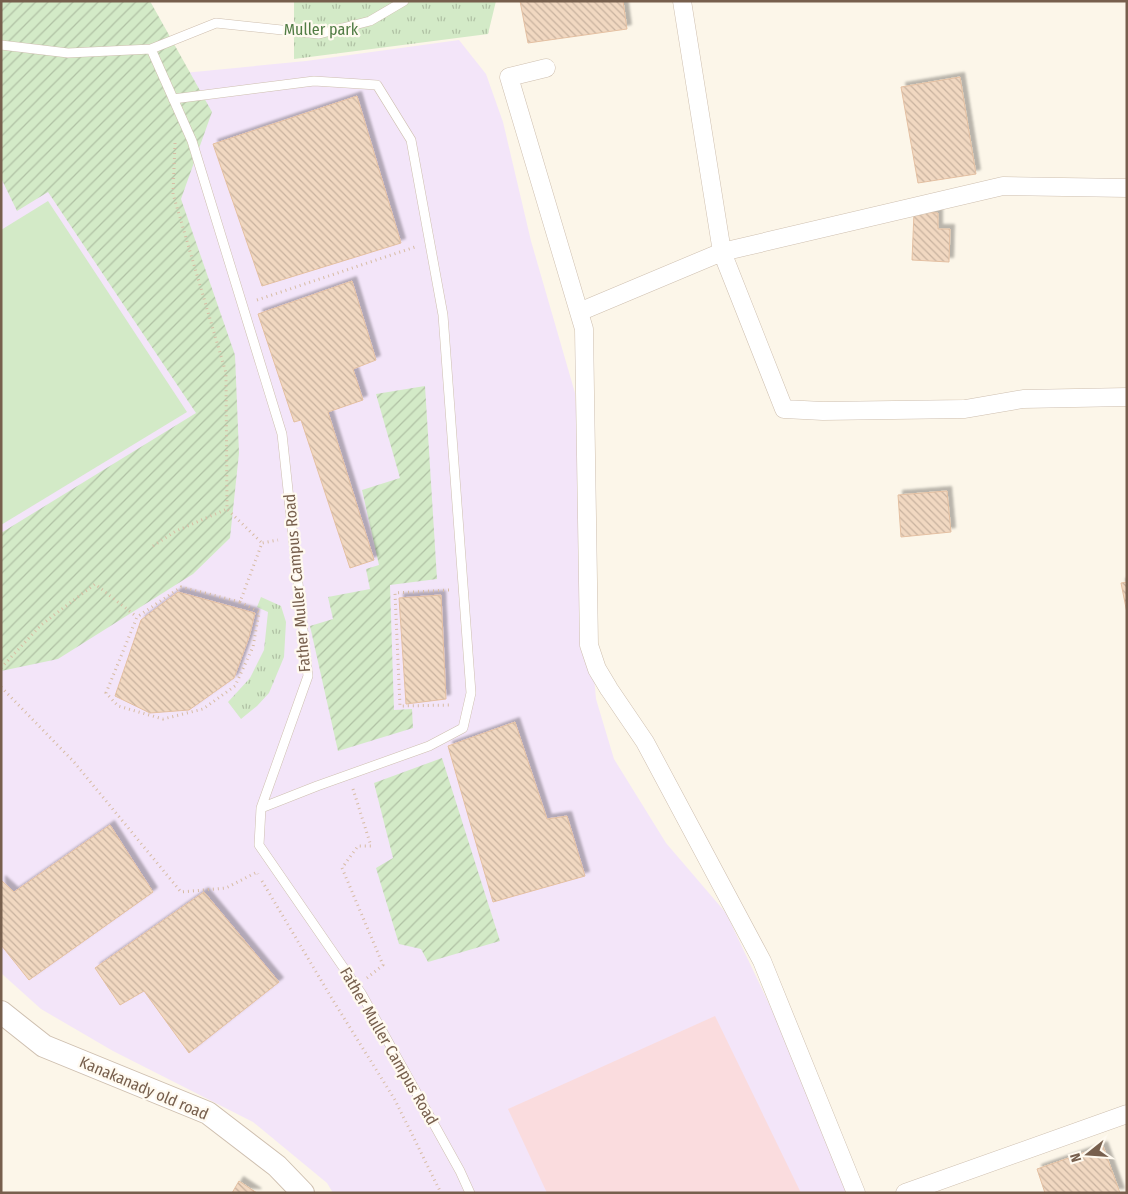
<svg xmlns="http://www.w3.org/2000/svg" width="1128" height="1194" font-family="'Fira Sans Condensed',sans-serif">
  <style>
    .education { fill: #f3e5f9 }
    .medical { fill: #fadcde }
    .grass { fill: url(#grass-tufts) }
    .garden { fill: url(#garden-furrows) }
    .pitch { fill: #d3eac7 }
    .building { fill: url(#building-back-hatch); stroke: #e4c0a2; filter: url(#shadow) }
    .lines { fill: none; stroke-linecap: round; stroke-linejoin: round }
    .service-casing { stroke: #cebfaf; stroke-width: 10 }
    .minor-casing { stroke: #cebfaf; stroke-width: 19 }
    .tertiary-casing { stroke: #cebfaf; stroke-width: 24 }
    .path { stroke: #d7bca4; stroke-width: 3; stroke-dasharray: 1 4; stroke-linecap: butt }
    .service { stroke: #fff; stroke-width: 9 }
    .minor { stroke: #fff; stroke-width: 18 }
    .tertiary { stroke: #fff; stroke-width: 22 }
    .labels { text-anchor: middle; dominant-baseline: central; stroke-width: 4.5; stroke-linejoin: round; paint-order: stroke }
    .park-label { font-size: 16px; fill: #507c44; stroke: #fffaf0 }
    .street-label { font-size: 16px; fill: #775f4d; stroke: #fffaf0 }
  </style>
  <defs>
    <pattern id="grass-tufts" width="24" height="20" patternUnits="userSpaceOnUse" patternTransform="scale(1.25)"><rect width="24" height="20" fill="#d3eac7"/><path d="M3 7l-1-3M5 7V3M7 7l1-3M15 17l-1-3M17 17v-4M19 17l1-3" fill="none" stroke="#b0c1a4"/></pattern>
    <pattern id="garden-furrows" width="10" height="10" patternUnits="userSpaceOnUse" patternTransform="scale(1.25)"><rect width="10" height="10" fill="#d3eac7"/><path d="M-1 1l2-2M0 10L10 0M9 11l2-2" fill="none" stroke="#b0c1a4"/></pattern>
    <pattern id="building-back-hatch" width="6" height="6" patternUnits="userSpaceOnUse" patternTransform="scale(1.25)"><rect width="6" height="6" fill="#f1d8c1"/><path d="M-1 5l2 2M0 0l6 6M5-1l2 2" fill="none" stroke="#c8b29f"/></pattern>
    <filter id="shadow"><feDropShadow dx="4.5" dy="-4.5" stdDeviation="1" flood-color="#0004"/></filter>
  </defs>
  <rect width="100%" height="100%" fill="#fcf6e9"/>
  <path class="education" d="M459,40l27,34 17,48 28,119 44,152 13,214 8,92 18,60 52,84 60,70 82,173 40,107h-515l-6,-10 -74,-61 -140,-71 -72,-42 -40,-36v-891l162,-7 143,-14z"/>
  <path class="medical" d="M715,1016l86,177h-254l-39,-84z"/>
  <path class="grass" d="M294,1h202l-8,33 -194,25z
    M261,597l20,9 5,16 -2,35 -15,36 -12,13 -16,13 -13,-17 22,-24 14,-28 4,-38 -11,-5z"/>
  <path class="garden" d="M1,1h149l62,111 -31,87 54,156 4,98 -9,85 -37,36 -135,85 -57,12v-138l195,-120 -148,-221 -31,19 -16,-33z
    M425,386l12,193 -47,6 4,125 18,-1 1,19 -75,23 -28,-125 23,-7 -5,-22 42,-8 -4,-20 13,-4 -17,-75 38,-12 -24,-84z
    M442,758l58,183 -72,21 -7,-13 -22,-5 -23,-76 17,-10 -19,-75z"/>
  <path class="pitch" d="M48,201l139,211 -186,113v-295z"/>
  <path class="building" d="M520,1h103l4,28 -99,14z
    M960,77l16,97 -58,9 -17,-96z
    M357,96l44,147 -139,43 -49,-142z
    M914,212l24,1v16h12l-1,33 -37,-2z
    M352,281l24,79 -23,9 10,31 -35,12 46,148 -24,8 -49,-148 -7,2 -36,-108z
    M947,491l4,41 -50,5 -3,-42z
    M1127,582v31l-6,-30z
    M178,592l77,21 -6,24 -15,41 -45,32 -39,3 -35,-17 26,-76z
    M441,595l5,104 -40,5 -7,-106z
    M515,722l32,97 20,-3 18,60 -92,26 -45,-156z
    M110,825l43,67 -124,88 -28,-35v-65l13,12z
    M204,892l75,90 -90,71 -45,-62 -24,14 -25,-37z
    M1103,1146l17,47h-75l-8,-24z
    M239,1181l18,12h-25z"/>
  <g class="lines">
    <defs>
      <path id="service" d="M1,45l67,8 83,-4 65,-26 103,11 51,-13 34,-20
        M151,49l41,92 90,293 26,242 -47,132 -2,37 102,148 99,178 10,22
        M173,99l141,-18 63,4 34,55 32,175 28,378 -8,35 -34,18 -112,40 -56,22"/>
      <path id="minor" d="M682,1l40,251 62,157 39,2 142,-2 58,-10 104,-2
        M546,68l-37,9 75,252 5,316 8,24 12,20 36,53 117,219 94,232
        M579,312l143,-60 281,-66 124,2
        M905,1193l222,-79"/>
      <path id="tertiary" d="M1,1012l43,34 164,67 69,53 26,27"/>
    </defs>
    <use href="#service" class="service-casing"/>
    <use href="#minor" class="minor-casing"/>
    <use href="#tertiary" class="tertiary-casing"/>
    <path class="path" d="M175,143l-2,51 53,179 1,136 35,34
      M257,300l158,-53
      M153,546l23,-15 51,-22
      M449,590l-54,3 5,113 52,-1
      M240,602l19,10 -6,35 -18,39 -32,23 -40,10 -45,-13 -12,-13 31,-76 44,-30 59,15 22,-59 16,-3
      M1,668l40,-43 54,-41 42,33
      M1,687l73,75 107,130 45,-4 31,-16 1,2
      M353,789l18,57h-13l-16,22 41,97 -16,13
      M262,881l69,116 64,103 46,93"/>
    <use href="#service" class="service"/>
    <use href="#minor" class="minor"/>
    <use href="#tertiary" class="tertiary"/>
  </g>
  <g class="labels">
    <g class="park-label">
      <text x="321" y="29">Muller park</text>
    </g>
    <g class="street-label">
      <text transform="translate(297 583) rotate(-95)">Father Muller Campus Road</text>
      <text transform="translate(389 1046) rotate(60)">Father Muller Campus Road</text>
      <text transform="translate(144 1088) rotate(23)">Kanakanady old road</text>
    </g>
  </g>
  <rect width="1128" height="1194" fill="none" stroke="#775f4d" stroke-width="5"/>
  <g transform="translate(1088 1154) rotate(253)" stroke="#fffaf0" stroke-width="4" paint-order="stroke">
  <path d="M0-4L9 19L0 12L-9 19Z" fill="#775f4d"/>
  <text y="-8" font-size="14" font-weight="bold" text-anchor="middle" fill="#775f4d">N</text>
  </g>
</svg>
